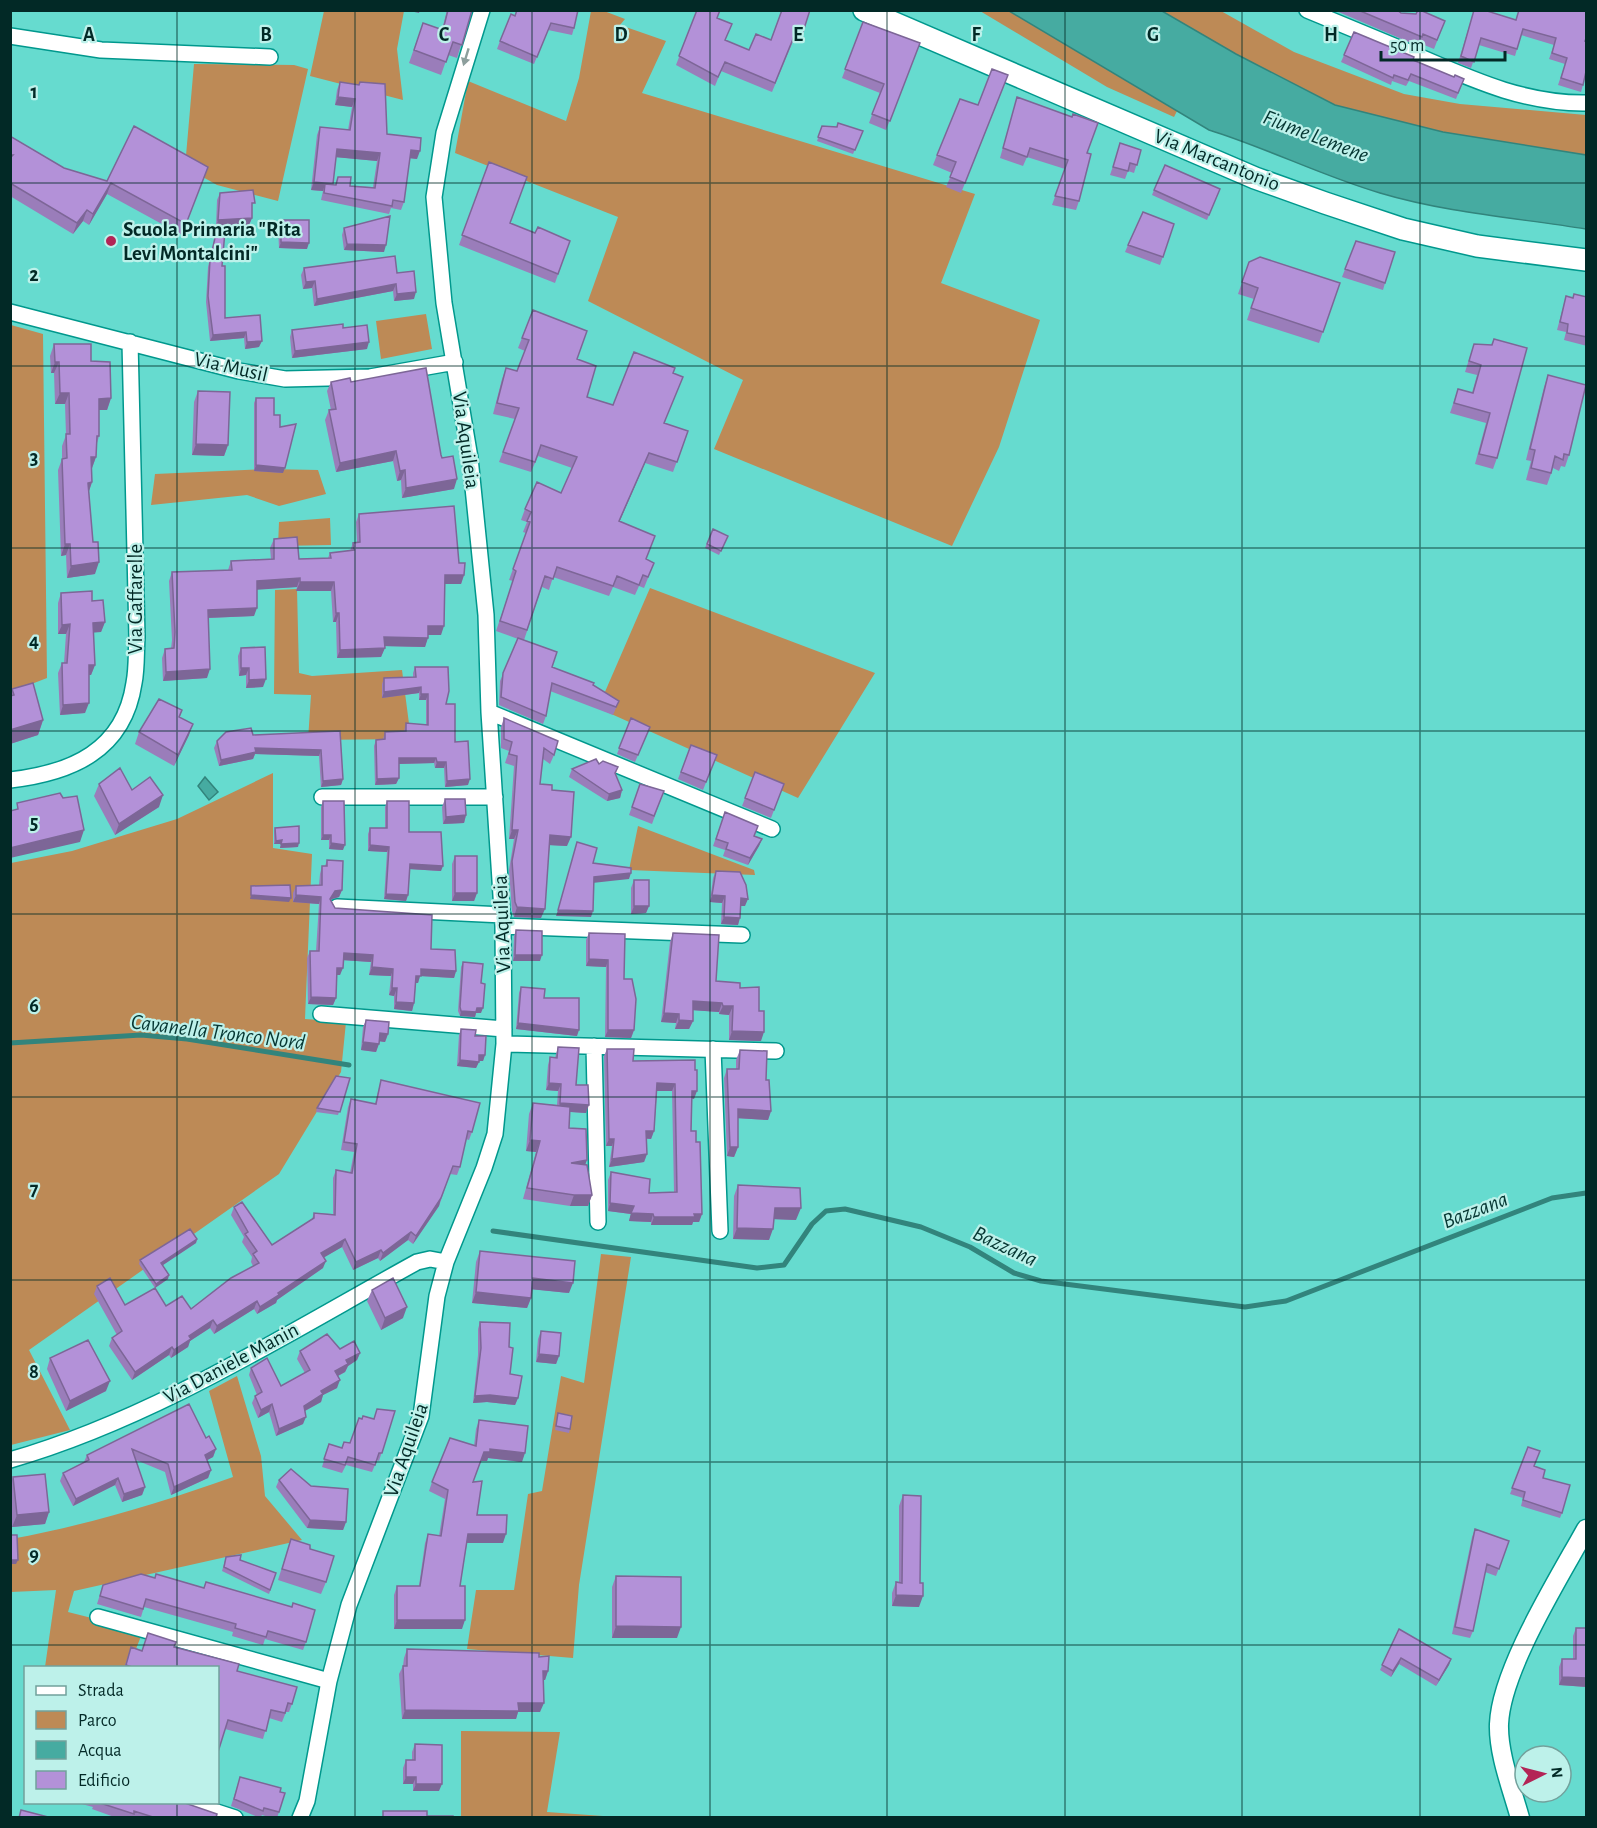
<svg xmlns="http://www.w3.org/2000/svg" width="1597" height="1828" font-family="'Alegreya Sans',sans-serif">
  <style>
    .green { fill: #bd8a56 }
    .water { fill: #46aba1; stroke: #32847c; stroke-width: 1.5 }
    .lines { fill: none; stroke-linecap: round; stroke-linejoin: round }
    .stream { stroke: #32847c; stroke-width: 5 }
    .minor-casing { stroke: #00988d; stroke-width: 18 }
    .tertiary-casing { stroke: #00988d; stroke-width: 21 }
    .secondary-casing { stroke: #00988d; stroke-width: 24 }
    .minor { stroke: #fff; stroke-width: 15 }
    .tertiary { stroke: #fff; stroke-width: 18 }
    .secondary { stroke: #fff; stroke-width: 21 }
    .wall { fill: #9a7dba; fill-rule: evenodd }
    .shaded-wall { fill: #7d6697 }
    .building { fill: #b391d8; stroke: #7d6697; stroke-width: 1.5 }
    .oneway { fill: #8d9f9d }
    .grid { fill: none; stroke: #022926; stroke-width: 1.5; stroke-opacity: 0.55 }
    .poi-dot { fill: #b32456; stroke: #bdf1ea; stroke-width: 2 }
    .labels { text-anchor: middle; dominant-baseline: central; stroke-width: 4.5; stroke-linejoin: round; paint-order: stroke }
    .street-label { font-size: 21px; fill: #022926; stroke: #bdf1ea }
    .poi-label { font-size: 21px; font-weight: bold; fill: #022926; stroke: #bdf1ea; text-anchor: start }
    .water-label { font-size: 22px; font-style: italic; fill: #063733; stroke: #bdf1ea }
    .grid-label { font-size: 20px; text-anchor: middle; font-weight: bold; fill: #022926; stroke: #bdf1ea; stroke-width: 4.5; stroke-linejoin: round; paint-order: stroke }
  </style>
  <rect width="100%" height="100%" fill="#66dbcf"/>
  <path class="green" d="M324,11h80l-7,38 6,51 -93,-24z
    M591,11h13l21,8 -5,6 46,16 -24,52 333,101 -34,89 99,37 -41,127 -47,99 -238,-97 29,-69 -155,-79 30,-84 -163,-64 13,-72 98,40 13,-43z
    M980,11h29l168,100 -3,6 -67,-30z
    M1162,11h59l73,41 110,42 56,10 126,11v40l-143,-23 -108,-27 -99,-51z
    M194,64l100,1 14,4 -30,132 -61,-16 -32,-18z
    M426,314l6,35 -51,10 -5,-38z
    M11,325l32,9 4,344 -36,14z
    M266,469l52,1 8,24 -47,12 -32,-11 -96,10 4,-31z
    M330,518l1,27 -53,1 1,-24z
    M650,588l225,85 -77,125 -200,-90z
    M297,589l2,84 13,3 90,-6 9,69 -103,1 3,-45 -37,-1 1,-104z
    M273,773v75l39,6 -7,165 41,3 -5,50 -62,102 -250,176 41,80 -59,15v-582l61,-12 105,-32z
    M638,826l116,44 1,5 -126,-5z
    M601,1254l30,3 -52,328 -6,73 -106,-9 9,-59h38l14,-96 14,-3 19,-115 23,7z
    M237,1376l24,80 4,40 37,44 -228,51 -6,21 75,19 -14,36h-84l11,-77 -45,2v-53c76,-14 149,-36 222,-62l-24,-86z
    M461,1731l99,1 -13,80 70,5h-156z"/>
  <path class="water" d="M1009,11h153l74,43 99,51 108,27 143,23v74c-68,-11 -139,-16 -206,-36 -58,-17 -113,-45 -171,-63z
    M205,777l13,15 -9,8 -11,-14z"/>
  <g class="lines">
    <path class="stream" d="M10,1043l131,-8 46,4 162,26
      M493,1231l264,37 27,-3 28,-41 14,-13 19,-2 76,18 49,20 44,26 27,8 204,26 41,-6 266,-103 34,-5"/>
    <defs>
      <path id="minor" d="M1307,10c33,14 66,27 99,41 59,25 115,53 180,52
        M10,36l91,14 169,7
        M10,312l229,59 46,8 85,-2 85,-15
        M489,712l283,117
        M10,780c61,-7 114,-29 124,-97 3,-15 2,-31 3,-46l-7,-295
        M322,797h173
        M337,907l166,8
        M503,926l239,9
        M321,1014l183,15
        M504,1044l272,7
        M594,1046l4,176
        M713,1049l7,182
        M10,1460c143,-41 278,-127 407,-198l13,-3 16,3
        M98,1617l231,64
        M186,1802l49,16
        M300,1818l7,-17 22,-120 20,-76 72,-189 16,-120 9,-34 38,-94 11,-34 9,-90 -1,-118 -14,-214 -3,-97 -16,-157 -26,-155 -10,-106 10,-64 38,-123"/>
      <path id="tertiary" d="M1520,1818c-8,-29 -22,-64 -21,-94 2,-54 60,-146 87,-195"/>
      <path id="secondary" d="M864,10l391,168 70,25 78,26 74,17 109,14"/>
    </defs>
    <use href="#minor" class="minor-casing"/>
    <use href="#tertiary" class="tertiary-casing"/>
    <use href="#secondary" class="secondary-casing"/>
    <use href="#minor" class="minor"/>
    <use href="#tertiary" class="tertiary"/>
    <use href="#secondary" class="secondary"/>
  </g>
  <path class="wall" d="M447,10h25l-15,48 -9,-3 -7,20 -32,-12 14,-40 19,7z
    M697,10l20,8 8,23 24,9 22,-10 11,-30 21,22 -3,9 -6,-2 -22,53 -51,-21 -6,15 -39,-21z
    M1334,10h63l4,3 44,8 -11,28 -15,-6 -1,3z
    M1474,10l13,1 98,30 -2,44 -2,7 -23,-7 7,-21 -16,-5 5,-14 -33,-10 -6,21 -36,-11 -8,23 -13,-5z
    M515,16l59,12 -2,7 -24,-5 -14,34 -37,-15 3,-8z
    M863,22l57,21 -34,87 -17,-7 11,-30 -38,-15z
    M1344,55l69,5 41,17 10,2 -8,20 -47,-18 -3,5 -14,-5 -1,4 -50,-23z
    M340,82l47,52 30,25 -7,-1 -6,44 -3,8 -10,-2 -2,6 -68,-14 2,-9 -12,-1 6,-55 3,-8 28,3 4,-23 -17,-2 2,-15zM336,157l41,4 -4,26 -23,-1 -12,-9 -3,8h-2z
    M1004,86l-43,107 -15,-6 6,-14 -19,-8 4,-10 41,-50z
    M1017,97l70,56 -8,48 -3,9 -24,-5 13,-36 -38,-12 -4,9 -23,-8z
    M822,126l41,5 -10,23 -36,-13z
    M10,136l54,32 43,13 101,-14 -26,68 -75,-41 -18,31 -6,-4 -10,13 -63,-38z
    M1141,150l-7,23 -6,-2 -3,8 -15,-4 8,-24z
    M489,162l21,61 25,10 35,8 -15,42 -96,-38z
    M1220,189l-13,31 -55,-25 2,-5z
    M220,193l32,16v9l-3,7 -33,2 1,-27z
    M281,220l26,29 -28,-1 -1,-22z
    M1174,224l-14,41 -35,-13 3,-7z
    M344,228l40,24 -40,-2 -2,-15z
    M217,229l5,37 3,52 35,-3 -1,32 -14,2 -1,-11 -34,3 -4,-39 2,-35z
    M1356,241l29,42 -2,7 -41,-13z
    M1249,262l91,21 -21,60 -72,-23 7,-21 -16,-5z
    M304,268l93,5 17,26 -20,2 -1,-10 -79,15 -2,-18 -9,1 -2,-14z
    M1566,296l7,2 14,-1v49l-23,-6 2,-8 -9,-2z
    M533,310l44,49 10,38 26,8 60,-32 -8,50 23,8 -15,41 -28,-9 -26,59 27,37 8,4 -10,25 -5,-2 -4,9 -22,-8 -4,9 -56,-19 -4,13 -7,-3 -18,53 28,27 41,18 26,16 -6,14 -63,-24 -4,25 -3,8 -44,-19 1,-24 18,-42 -22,-8 17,-50 -4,-1 17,-47 -3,-1 4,-10 -6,-2 4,-11 36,-16 11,-25 -34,-12 -7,16 -32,-10 16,-43 -22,-5 9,-35 4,-11 11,3 8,-20 -7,-3z
    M343,328l24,21 -75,9 -2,-21 2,-7z
    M1494,339l3,119 -4,11 -18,-5 11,-41 -36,-10 8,-24 14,4 5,-18 -12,-3 9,-28 17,1z
    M54,344l37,17 20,37 -4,12h-8v26l-2,7 -1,14 -4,11v14l-3,9 6,83 -28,4 -1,-23 -5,1 -3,-86 4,-11v-13l4,-11 -1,-31h-10l-1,-31h-3l-1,-17z
    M1548,375l21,80 -4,12 -4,-1 -2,5 -6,-3 -6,17 -21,-5 5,-19 -5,-1 18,-73z
    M331,382h20l90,73 13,34 -52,9 -1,-18 -4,1 -4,-20 -57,11 -11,-52 4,-10h2l-4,-19z
    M198,391l30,54 -4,11 -32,-1 2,-53z
    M256,398l18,17 6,12 3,46 -29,-2v-68z
    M359,514l100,49 5,12 -3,9h-16l-4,51h-13l-3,12 -40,-1 -4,11 -44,1 -1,-36h-3l-2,-31h-35l1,-4 -40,2 -3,27 -46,2 -1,60 -44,3 -1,-23 3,-9h6l1,-9 -3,-59 3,-9 56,-2 3,-9 40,-2 -1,-11 4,-9 25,20 29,-1 2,-5 20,-2 3,-8h4l-1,-21z
    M713,529l15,7 -9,19 -14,-7z
    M61,593l31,8 13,21 -4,10h-8l2,33 -4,10h-2l-4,38 -25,2 -2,-42 4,-10h2l2,-29h-8v-31z
    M241,648l22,39 -17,1v-13l-7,1 -1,-20z
    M415,667l31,37 22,81 -23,2 -1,-19h-9l-1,-5 -35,1v14l-3,6 -21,1 -1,-39 2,-6 7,-1 2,-7 19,-1 2,-8 20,2v-25h-7v-7l-37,5v-14l2,-6 29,-1v-4z
    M12,689l31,31 -5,15 -28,9v-51z
    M182,710l-2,7 9,18 -15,31 -39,-22 4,-12z
    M504,718l50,37 -4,9 -7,-5 -3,25 12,6 15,56 -17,-1 -9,73 -27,-1 -2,-6 -3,-41 5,-31h-5l5,-73 -9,-3 4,-12 -8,-3v-21z
    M631,718l19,9 -15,35 -18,-8z
    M340,731l3,48 -2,6 -20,2 -2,-31 -64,-2 -2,5 -34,7 -5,-18 3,-7 36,-6z
    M691,745l26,10 -14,35 -25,-11z
    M599,764l19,3 -3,8 7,15 -2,8 -13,3 -38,-24 3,-8z
    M755,772l29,12 -13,34 -29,-12z
    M99,784l33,6 27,17 -44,28 -21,-39z
    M640,784l24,7 -12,33 -23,-9z
    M445,799l21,16 -2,8 -21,1 -1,-17z
    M323,801l20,49 -14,-1v-9h-8v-33z
    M387,801l22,31 32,39 -31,-2 -2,26 -2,6 -22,-2 3,-47 -19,-1v-17l2,-6h15v-21z
    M725,812l29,24 8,3 -3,7 -11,19 -25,-9 2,-6 -12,-4z
    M275,828l23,19 -18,1 1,-4h-7v-13z
    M455,856l22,37 -3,8h-22v-37z
    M327,860l15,30 -3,7 -7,2 -1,1 4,8 96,41 25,22 -2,7 -34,-2 -2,7h-2l-2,20 -2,8 -18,-2v-13l-5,-1 2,-19 -22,-1 2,-13 -28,-2 -3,15h-3l-1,23 -3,7 -25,-1 -1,-46 3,-7h6l3,-47 -26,-2v-9l3,-7 23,-1 1,-11 2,-8h3z
    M716,871l29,35h-4l-3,19 -17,-1 1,-21 -12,-1 3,-24z
    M634,880l15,26 -3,7 -15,1v-26z
    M516,930l24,31h-27l1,-25z
    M589,933l35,46 10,51 -3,8 -26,-1 1,-70 -20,-1v-26z
    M673,933l43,48 24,7 19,23 2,30 -32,-1v-25l-10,-1v-2l-26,-2v11l-4,8h-14l1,-6 -15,-1 9,-80z
    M463,962l18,21v30h-5l-1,4 -15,-1 -2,-5 3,-44z
    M521,987l23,11 33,38 -61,-7 3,-36z
    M366,1020l22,14 -3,8 -6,-1 -3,11 -15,-2 2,-23z
    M461,1029l14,7 10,19 -2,6h-4l-3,7 -19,-2 2,-31z
    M558,1047l18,38 10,28 -16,-1 -1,16 16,37 7,30 -4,11h-18l-47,-7 13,-47 -10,-1 3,-37 4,-11 24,2 1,-14 -12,-1 2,-25 2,-8 5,1z
    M607,1049l26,12 62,-1 -1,39h-2l-1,32 5,11 6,72 -3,8h-6l-1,3h-41v-3l-22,-1 2,-7 -23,-3v-31l3,-8 38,21 25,-1 -2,-101h-15l-3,40 -3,8h-5l1,15 -3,8 -35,5 3,-21h-6l-2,-90z
    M740,1050l26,30 5,31 -3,9 -30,-2v29l-4,10 -7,-1 -3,-78 3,-9h9v-9z
    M350,1078l-12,37 -22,-3 1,-4z
    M381,1080l91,52 -3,8 -3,-1 -6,28 -3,8 -7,-1 -11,32 -26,38 -5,-4 -28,21 -2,-3 -25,12 -11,-23 -18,10 -1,11 -46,32 -1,3 -19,11 -3,-5 -40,25 -4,-6 -20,13 -2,6 -17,11 -2,-3 -37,25 -23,-34 3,-8 5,-3 -23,-41 3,-8 28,19 41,1 25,3 62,-43 -2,-4 1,-5 -10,-15 2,-5 -13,-22 3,-8 38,38 40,-26 2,-6 19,1v-36l3,-8 14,3 4,-21 -13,-2 7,-43 3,-8 24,5z
    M738,1185l58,35 -22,-1 -5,21 -36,-1 1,-43z
    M197,1239l-1,4 -33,22 5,14 -13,9 -16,-24 1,-4z
    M480,1251l89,42 -38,-4v9l-4,10 -55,-5 4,-41z
    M372,1290l31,28 -22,12 -14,-29z
    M480,1322l29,25 1,27 8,24 -3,7 -28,-3 -14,1 5,-48v-26z
    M541,1331l18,25 -3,8 -20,-2 2,-23z
    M340,1349l20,4 -3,7 -9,6 -3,6 -7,4 -1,12 -14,7 -2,7 -16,9 -2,13 -27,12 -7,-24 -11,6 -6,-15 3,-7 2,-1 -8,-20 2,-7 30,18 24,-13 -8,-14 3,-8z
    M50,1358l56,33 -40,20 -19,-42z
    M395,1411l-16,50 -2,-1 -5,12 -26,-7 -4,8 -20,-6 7,-23 13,4 8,-5 12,-24h12z
    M558,1413l12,16 -1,4 -14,-3z
    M479,1420l43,42 -34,-4 -1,3h-6l-8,21 4,33 26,28h-36l-7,43 2,43h-68v-34l3,-9h22l6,-43 3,-9 11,2 6,-37 -16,-8 3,-9 42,-36 2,-17z
    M206,1438l10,11 -3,8 -6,3 4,10 -3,8 -37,17 -6,-23 -29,-12 9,27 -3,8 -20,7 -7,-17 -42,21 -13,-25 3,-8 21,-11 3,-7z
    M1528,1447l6,20 28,46 -2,5 -39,-12 2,-8 -13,-4z
    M13,1477l36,35 -4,12 -33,3 -2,-22v-21z
    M279,1480l67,42 -3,8 -36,-2 -31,-41z
    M903,1495l16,112 -27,-1v-13l4,-11h3v-76z
    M1475,1529l34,12 -13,35 -11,-4 -12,59 -3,7 -18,-4 20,-97z
    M291,1539l19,10 16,33 -5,12 -43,-14z
    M226,1557l14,3 36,13 -7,21 -47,-23z
    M616,1576l61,62h-65v-51z
    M103,1585l203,57 -3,8 -38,-11 -2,6 -31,-9 1,-4 -89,-25 -3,10 -44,-13z
    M1576,1628l11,59 -28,-2v-18l3,-8h11v-23z
    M1399,1629l52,30 -2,6 -13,21 -37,-22 -8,13 -11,-7z
    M131,1647l11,3 32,-3 63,24 55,33 -3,8h-3l-4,10 -13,-4 -6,21 -38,-10 -7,-61h-94z
    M407,1649l132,8 9,14 -3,9h-2l-3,32h-22l-2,7h-114l-3,-45 4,-8 1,-8z
    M415,1744l24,47h-26v-7h-10v-16l3,-8h6v-8z
    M240,1777l40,15 -1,20 -2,6h-5l-10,-3 -2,3 -29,-12z
    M78,1803h107l31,15h-99l-25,-9 1,-2z"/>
  <path class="shaded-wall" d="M405,10h15l-1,3z
    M338,97l17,2 -3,8 -17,-2z
    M337,149l43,4 -3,8 -43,-4z
    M411,150l9,1 -3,8 -9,-1z
    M314,182l19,2h-8l-2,7 -12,-1z
    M111,183l-4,11 -18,31 4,-11z
    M87,210l-4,11 -10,13 4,-11z
    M252,218l-3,7 -33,2 2,-7z
    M281,242l28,1 -2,6 -28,-1z
    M347,244l39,1 -2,7 -40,-2z
    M315,281l-3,7 -9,1 3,-7z
    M396,284l-3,7 -79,15 3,-7z
    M416,292l-2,7 -20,2 3,-7z
    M246,332l-2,6 -34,3 3,-6z
    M262,341l-3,6 -14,2 2,-7z
    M369,342l-2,7 -75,9 3,-7z
    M55,362h4l-5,11h-3z
    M60,393h9l-4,11h-10z
    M111,398l-4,12h-12l4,-11z
    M196,444l32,1 -4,11 -32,-1z
    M396,451l-3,10 -57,11 4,-9z
    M649,453l-4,10 -30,69 4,-11z
    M91,457h5l-4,11z
    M256,465l29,3 -2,5 -29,-2z
    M405,470l-4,10 -4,1 3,-10z
    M457,479l-3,10 -52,9 4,-10z
    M92,482l-4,12v-11z
    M65,544h5l-4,11 -5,1z
    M99,562l-4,12 -28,4 4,-12z
    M445,575h19l-3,9h-19z
    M300,578l-3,9 -44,3 4,-9z
    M300,582h34l-3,9h-35z
    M257,608l-3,8 -49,2 3,-8z
    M336,613h3l-3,9h-3z
    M105,622l-4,10 -12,1 4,-10z
    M70,624l-4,10h-8l4,-9z
    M428,626h16l-3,9h-16z
    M384,637l44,1 -3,9 -44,-1z
    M385,648l-4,9 -44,1 3,-8z
    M89,665h6l-4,10h-6z
    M241,668h8l-3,7 -7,1z
    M210,669l-3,9 -44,3 3,-9z
    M266,679l-3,8 -17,1 3,-8z
    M421,687l-2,6 -37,5 2,-6z
    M421,694h7l-2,6h-7z
    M89,703l-4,10 -25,2 3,-10z
    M43,720l-5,15 -28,9v-14z
    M193,724l-4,11 -15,31 4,-11z
    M255,748l66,2 -2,6 -64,-2 -2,5 -34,7 2,-6z
    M399,758h37l-2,5 -37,1z
    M437,762h9l-2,6h-9z
    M399,778l-3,6 -21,1 2,-6z
    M343,779l-2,6 -20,2 2,-6z
    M470,779l-2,6 -23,2 2,-6z
    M622,790l-2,8 -13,3 2,-7z
    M163,795l-4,12 -44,28 4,-11z
    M466,815l-2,8 -21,1 3,-7z
    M84,830l-4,12 -70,16v-10z
    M512,830h6l-4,9h-5z
    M323,835h8l-2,5h-8z
    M550,835l21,2 -4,9 -20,-1z
    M762,839l-3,7 -11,19 2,-7z
    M282,840l-1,4h-7l2,-3z
    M299,843l-1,4 -18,1 1,-4z
    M331,843l14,2 -2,5 -14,-1z
    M370,845l19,2 -2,5 -19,-1z
    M410,864l33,2 -2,5 -33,-2z
    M631,873l-2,6 -37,4 2,-6z
    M342,890l-3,7 -7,2 -5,7 3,-7 5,-8z
    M455,893h22l-3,8h-22z
    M386,894l22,1 -2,6 -22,-2z
    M251,895l40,3 -2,4 -39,-3z
    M296,895l25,2 -2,7 -26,-2z
    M712,895l13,1 -3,7 -12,-1z
    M741,898l7,1 -3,7h-6z
    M634,906h15l-3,7 -15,1z
    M517,907l28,2 -4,9 -27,-1z
    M558,910l35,1 -2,6 -35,-1z
    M724,917l16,1 -2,7 -17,-1z
    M344,953l29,2 -2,7 -30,-2z
    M515,955h27l-2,6h-27z
    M589,959l19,1 -2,7 -20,-1z
    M372,967l21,2 -2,7 -22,-1z
    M337,968h6l-3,7h-5z
    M421,969l35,2 -2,7 -34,-2 -2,7h-5l3,-7z
    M392,988h5l-3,8 -5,-1z
    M311,997l25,1 -3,7 -25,-1z
    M693,1001l29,2 -3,9 -29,-2z
    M396,1002l18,1 -2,8 -18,-2z
    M723,1006h10l-4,9 -10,-1z
    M477,1008h6l-2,5h-5l-1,4 -15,-1 1,-5z
    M664,1013l15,1 -3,9 -15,-1z
    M679,1020l14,1 -4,8h-14z
    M518,1023l61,7 -2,6 -61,-7z
    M608,1030h26l-3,8 -26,-1z
    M732,1031l32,1 -3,9 -32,-1z
    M380,1033l8,1 -3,8 -8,-1z
    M363,1042l16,2 -3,8 -15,-2z
    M479,1055h6l-2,6h-6z
    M460,1060l19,2 -3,6 -19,-2z
    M549,1083l12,1 -3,7 -12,-1z
    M657,1083l18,1 -3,7h-18z
    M692,1091h5l-3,8 -5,-1z
    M560,1103l29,2 -3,8 -29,-2z
    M738,1109l33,2 -3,9 -34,-2z
    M646,1131h8l-3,8 -8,-1z
    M609,1139h5l-2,7h-6z
    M530,1140l10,1 -4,11 -10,-1z
    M730,1147h8l-4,10 -7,-1z
    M647,1154l-3,8 -35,5 3,-8z
    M587,1160l-4,11 -12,-8z
    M574,1195h18l-4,11h-18z
    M441,1198l-2,8 -26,38 3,-8z
    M610,1203l24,3 -3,8 -23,-3z
    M775,1208h26l-5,12 -25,-1z
    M631,1213l22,1 -2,8 -22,-1z
    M694,1214h8l-3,8h-6l-1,3h-41l3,-8z
    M737,1228l36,1 -4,11 -36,-1z
    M411,1232l-3,8 -28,21 3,-8z
    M197,1239l-1,4 -36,24 1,-4z
    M345,1239l-3,8 -24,14 3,-8z
    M381,1250l-3,8 -25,12 3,-8z
    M326,1261l-3,7 -46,32 -1,3 -19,11 3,-7 18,-14z
    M169,1275l-1,4 -13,9 1,-4z
    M533,1278l40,5 -4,10 -40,-4z
    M476,1292l55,6 -4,10 -55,-5z
    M257,1301l-3,8 -40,25 3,-8z
    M407,1307l-4,11 -22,12 4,-12z
    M213,1320l-3,8 -20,13 -2,6 -17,11 3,-8 15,-14z
    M172,1347l-3,8 -37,25 3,-8z
    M360,1353l-3,7 -9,6 -3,6 -13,7 3,-8 11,-11z
    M539,1354l20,2 -3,8 -20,-2z
    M340,1380l-3,8 -14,7 -2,7 -20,11 3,-7 17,-15z
    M110,1381l-4,10 -40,20 4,-10z
    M490,1395l28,3 -3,7 -28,-3 -14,1 2,-7z
    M272,1404l-3,8 -11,6 3,-8z
    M306,1417l-3,7 -27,12 3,-7z
    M216,1449l-3,8 -11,6 3,-8z
    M490,1449l35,4 -3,9 -34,-4 -1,3h-6l3,-9z
    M211,1470l-3,8 -37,17 3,-8z
    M118,1478l-3,7 -42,21 3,-7z
    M145,1487l-3,8 -20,7 2,-8z
    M49,1512l-4,12 -33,3 5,-12z
    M310,1520l36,2 -3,8 -36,-2z
    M468,1534h38l-3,9h-38z
    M10,1560h8l-2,4h-6z
    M896,1595l27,1 -4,11 -27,-1z
    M397,1620h68l-3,9h-68z
    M616,1626l65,1 -4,11h-65z
    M1401,1658l-2,6 -8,13 2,-6z
    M1451,1659l-2,6 -13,21 3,-6z
    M543,1671h5l-3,9h-5z
    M1562,1677l25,1v9l-28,-2z
    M518,1703h26l-4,9h-22l-2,7h-114l3,-9z
    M406,1777h10l-3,7h-10z
    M416,1784h26l-3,7h-26z"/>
  <path class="building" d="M448,10h24l-10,35 -9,-3 -7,20 -32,-12 9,-27 20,7z
    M517,10h61l-4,18 -23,-5 -14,34 -37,-16 11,-27 4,2z
    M697,10h23l-3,8 15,6 -7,16 24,10 7,-16 15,6 11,-30h28l-7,22 -6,-3 -22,54 -50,-21 -7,15 -39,-21z
    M1358,10h39l4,3 15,1 2,-4h2l25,11 -8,19 -14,-6 -1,3z
    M1474,10h13v1l29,9 3,-10h62l6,2v24l-2,5h2v26l-4,18 -22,-7 6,-20 -15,-5 4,-15 -33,-9 -6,20 -36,-11 -7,24 -13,-6z
    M863,22l57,21 -30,78 -18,-7 12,-30 -39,-15z
    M1354,32l60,25 -1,3 41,17 1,-2 9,4 -6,14 -47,-19 -3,6 -14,-5 -1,3 -49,-23z
    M992,69l16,6 -43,108 -15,-6 6,-15 -19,-7 23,-56 18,6z
    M340,82l19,3 1,-3 25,2 2,50 34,4 -1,13 -9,-1 -7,52 -11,-2 -1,6 -68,-13 1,-9 11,1 2,-8h13l-1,9 25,2 5,-35 -43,-4 -4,35 -19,-2 6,-55 30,3 5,-31 -17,-2z
    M1017,97l55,20 1,-3 25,9 -11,30 4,1 -12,47 -24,-5 13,-36 -38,-12 -3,9 -24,-9z
    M838,123l25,8 -8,19 -37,-13 4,-11 15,1z
    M134,126l74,41 -22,57 -75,-41 -18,31 -6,-4 -10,13 -67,-40v-25l3,-3h-3v-19l54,32 43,13z
    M1120,143l21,7 -4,15 -7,-2 -2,8 -15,-4z
    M489,162l38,15 -17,46 25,10 3,-6 32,14 -12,33 -96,-39z
    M1165,165l55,24 -11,26 -55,-25z
    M253,190l2,13h-3v15l-34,2 2,-27z
    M1143,212l31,12 -11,33 -35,-12z
    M390,216l-4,29 -39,-1 -3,-16z
    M281,220h28v23l-28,-1z
    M217,229l8,2 -3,35h3v52l35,-3 2,26 -15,1 -1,-10 -33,3 -5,-39 2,-36z
    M1356,241l39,11 -10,31 -40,-14z
    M395,256l2,17 17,-2 2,21 -19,2 -1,-10 -79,15 -2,-18 -9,1 -2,-14z
    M1260,257l80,26 -17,49 -72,-24 7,-20 -16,-6 7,-20z
    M1574,294l13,3v40l-20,-4 1,-9 -8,-2 6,-26 7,2z
    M533,310l54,21 -10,28 19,7 -9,31 26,8 21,-53 41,16 -2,5 10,4 -19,46 24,8 -11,31 -28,-9 -30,68 36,15 -9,23 8,4 -6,14 -5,-2 -4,10 -22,-9 -4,10 -56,-19 -4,12 -8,-3 -18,54 -27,-9 16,-50 -3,-2 17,-47 -3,-1 4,-9 -6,-3 12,-27 24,11 16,-36 -36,-12 -6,17 -32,-10 16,-44 -22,-5 9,-35 11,3 12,-31 -7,-2z
    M343,324v4l24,-3 2,17 -74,9 -3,-21z
    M1494,339l33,9 -30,110 -18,-4 11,-41 -36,-10 4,-14 15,4 8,-28 -12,-4 5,-17 18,1z
    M54,344h37v17l19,1 1,36 -12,1v37h-2l-1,21h-5l1,25 -4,1 5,59h5l1,20 -28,4 -1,-22h-5l-3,-85 5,-1 -1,-24h4l-1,-41h-9l-1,-31h-4z
    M426,368l15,87 1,3 11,-2 4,23 -51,9 -1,-18 -5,1 -4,-20 -56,12 -11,-53 7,-1 -5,-27 19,-4 1,4z
    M1548,375l38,10 -17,70 -5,-1 -1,6 -8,-4 -4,17 -20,-5 4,-18 -5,-1z
    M198,391l32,1 -2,53 -32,-1z
    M256,398h18v17h6v12l16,-3 -11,44 -29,-3z
    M454,506l5,57h6l-1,12h-19l-1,51h-16v12l-44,-1 1,11 -45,2 -1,-37h-3l-2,-31h-34v-4l-43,3v27l-49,2 2,59 -44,3 -1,-23 9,-1 1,-16 -3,-60 60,-2 -1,-9 43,-2v-20l23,-2 2,22 32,-1 -1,-5 24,-3 -1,-7 7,-1 -1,-28z
    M713,529l15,7 -7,15 -14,-7z
    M92,591v10l11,-1 2,22 -12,1 2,42h-6v38l-26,2 -1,-42h5l3,-39 -8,1 -1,-32z
    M518,638l39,14 -5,15 42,16 -1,2 26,16 -3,6 -64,-24 -6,33 -45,-19 2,-24z
    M265,647l1,32 -17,1v-12h-8v-20z
    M415,667h33l1,24 -3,13h9v38l13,-1 2,38 -23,2 -1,-19h-9l-1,-4h-37v20l-22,1 -1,-39 9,-1v-7l21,-1v-8l22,2v-31h-7v-7l-37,5v-14l32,-1z
    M33,683l10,37 -33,10v-34l4,-1 -2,-6z
    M159,699l23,11 -3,7 14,7 -15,31 -39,-23z
    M504,718l54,23 -4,14 -10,-7 -4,36 12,1v5l22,2 -3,45 -21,-2 -5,74 -28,-2 -2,-5 -3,-41 6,-31h-6l5,-74 -8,-2 3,-12 -8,-3z
    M631,718l19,9 -12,28 -19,-7z
    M251,728l2,7 87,-4 3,48 -20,2 -2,-31 -66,-2 1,4 -35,8 -4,-19 9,-9z
    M691,745l26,10 -11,27 -25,-10z
    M596,759l3,5 4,-3 15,6 -3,6 7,17 -13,4 -37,-25z
    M120,768l12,22 18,-13 13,18 -44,29 -20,-40z
    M755,772l29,12 -10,26 -29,-12z
    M640,784l24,7 -10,25 -22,-9z
    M60,793l3,5 14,-2 7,34 -74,18v-37l8,-2 -1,-6z
    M445,799h20l1,16 -20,2z
    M323,801h21l1,44 -14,-2v-8h-8z
    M387,801h22v31h32l2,34 -33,-2 -2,31 -22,-1 3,-47 -19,-2v-17h17z
    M725,812l33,14 -4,10 8,3 -12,19 -24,-9 2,-6 -12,-4z
    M299,826v17l-18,1 1,-4 -6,1 -1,-13z
    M577,842l20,6 -4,15 38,5v5l-37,4 -1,34 -35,-1z
    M455,856h22v37h-22z
    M327,860l16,1 -1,29 -7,1 -5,8 5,9 97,7 -1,34 24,1 1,21 -35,-2v7h-5l-2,27 -18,-1 1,-14h-5l1,-19 -21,-2 1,-12 -29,-2 -1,15h-6l-1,30 -25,-1 -1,-46h9l2,-54 -25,-2v-9l26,-1v-19h5z
    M716,871l24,1 6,13 2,14 -7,-1 -1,20 -16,-1 1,-21 -13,-1z
    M634,880h15v26h-15z
    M290,885l1,13 -40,-3v-9z
    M516,930l26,1v24h-27z
    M589,933l36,1 -1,45h8l4,20 -2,31h-26v-70l-19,-1z
    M673,933l46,2 -3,46 24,2v5l19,-1v24h5v21l-32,-1 1,-25h-10l-1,-3 -29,-2v20l-14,-1v-6l-15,-1z
    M463,962l20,2 -2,19 4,1 -2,24h-6l-1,4 -15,-1 -1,-4z
    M521,987l24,2 -1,9h35v32l-61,-7z
    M366,1020l23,2 -1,12 -8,-1 -1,11 -16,-2z
    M461,1029l15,1 -1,6h11l-1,19h-6v7l-19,-2z
    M558,1047l21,1 -3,37h12l1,20 -29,-2 1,-19 -12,-1 1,-26 7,1z
    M607,1049h27l-1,12 62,-1v10h2v21h-5l-1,40h5v11h4l2,72h-8l1,3h-41l-1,-3 -22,-1 3,-7 -24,-3 1,-31 39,7 -1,14 28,-1 -2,-108 -18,-1 -3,48h-8l1,23 -35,5 2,-20h-5z
    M740,1050l27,1 -1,29h3l2,31 -33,-2v38h-8l-3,-78h12z
    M336,1076l14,2 -10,34 -23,-4z
    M381,1080l99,23 -8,29 -4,-1 -8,36 -7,-1 -12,32 -25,38 -5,-4 -28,21 -2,-3 -25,12 -11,-23 -24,14 5,8 -48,32 1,2 -19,12 -3,-6 -40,25 -4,-6 -24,16 2,3 -17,11 -2,-3 -37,25 -23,-34 10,-7 -25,-45 13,-8 15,27 30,-17 11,18 16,-10 9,13 40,-31 28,-15 -6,-9 4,-3 -12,-17 3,-2 -14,-25 8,-5 30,43 42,-27v-5l21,2 1,-45 16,3 5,-29 -13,-2 7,-43 25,5z
    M533,1103l37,4 -1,21 17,1 1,31 -16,3 16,2 5,30h-18l-47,-7 13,-47 -10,-1z
    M738,1185l62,3 1,20h-26l-2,21 -36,-1z
    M190,1229l7,10 -36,24 8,12 -13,9 -16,-24z
    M480,1251l95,10 -2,22 -40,-5 -2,20 -55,-6z
    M393,1278l14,29 -22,11 -13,-28z
    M480,1322l30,1 -1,24 4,1 -3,26 12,2 -4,22 -28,-3 -15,1 6,-48z
    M541,1331l20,2 -2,23 -20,-2z
    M327,1334l13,15 14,-8 6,12 -14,7 2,4 -13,7 5,9 -19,11 2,3 -19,12 2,11 -27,12 -7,-25 -11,6 -6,-14 7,-4 -11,-24 16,-10 14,28 29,-16 -10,-19z
    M88,1340l22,41 -40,20 -20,-43z
    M189,1404l17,34 3,-2 7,13 -11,6 6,15 -37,17 -6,-23 -36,-15 13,38 -21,7 -6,-16 -42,21 -13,-26 26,-13 -2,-5z
    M377,1409l18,2 -13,42h-3l-4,12 -27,-8 -3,8 -21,-6 5,-15 13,4 2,-6 6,1 9,-25 3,1 1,-3 11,3z
    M558,1413l14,3 -2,13 -14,-3z
    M479,1420l49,6 -3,27 -35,-4v3h-6l-11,30 9,-1 -5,34h30l-1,19h-38l-8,52h5v34h-68v-34h23l8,-52 13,2 7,-46 -16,-8 18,-44 26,8z
    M1528,1447l12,4 -6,15 11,4 -2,8 27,7 -8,28 -39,-13 2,-8 -13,-4z
    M291,1469l20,17 37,3 -2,33 -36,-2 -31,-40z
    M45,1474l4,38 -32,3 -4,-38z
    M903,1495l18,1 -1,87h3v13l-27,-1v-13l6,1z
    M1475,1529l34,12 -10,28 -12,-5 -14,67 -18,-4z
    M10,1535h7l1,25h-8z
    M291,1539l19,6v4l24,7 -8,26 -44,-13z
    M241,1555l-1,5 36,13 -6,17 -46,-23 2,-10z
    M141,1574l14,4 1,-4 48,14 2,-6 86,25 1,-4 22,7 -9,32 -38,-11 -2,6 -31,-9 1,-4 -90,-25 -3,10 -43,-13 3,-11z
    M616,1576l65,1v50l-65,-1z
    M1576,1628h11v50l-25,-1v-18h14z
    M1399,1629l52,30 -12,21 -38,-22 -8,13 -11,-6z
    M148,1633l28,9 -2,5 65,17 -2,7 60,16 -5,17 -4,-1 -3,10 -14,-3 -5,21 -38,-11 -10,32v-84h-83l-9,-3 5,-18 11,4z
    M407,1649l132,4v4l10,-1 -1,15h-5l1,32h-26l1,8 -114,-1 -2,-44h4z
    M415,1744l27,1v39h-26v-7h-10v-17h9z
    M240,1777l41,11 -1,4 5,1 -6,19 -15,-4 -1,3 -29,-12z
    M100,1803h85l32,11 -1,4h-60l-22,-7v3z
    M21,1810l31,8h-33z
    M383,1811h44v5h26v2h-70z"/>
  <defs><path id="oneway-solid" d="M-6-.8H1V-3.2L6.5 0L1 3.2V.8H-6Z" transform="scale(1.5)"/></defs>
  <use class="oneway" href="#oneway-solid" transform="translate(466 57) rotate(107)"/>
  <path class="grid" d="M177,10v1658M355,10v1808M532,10v1808M710,10v1808M887,10v1808M1065,10v1808M1242,10v1808M1420,10v1808M10,183h1576M10,366h1576M10,548h1576M10,731h1576M10,914h1576M10,1097h1576M10,1280h1576M10,1462h1576M10,1645h1576M177,1802v16"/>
  <circle class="poi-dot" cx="111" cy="241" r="6"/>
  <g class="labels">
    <g class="street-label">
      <text transform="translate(1217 160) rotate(22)">Via Marcantonio</text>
      <text transform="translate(231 367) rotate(13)">Via Musil</text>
      <text transform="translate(466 440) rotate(82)">Via Aquileia</text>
      <text transform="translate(135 599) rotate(-90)">Via Gaffarelle</text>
      <text transform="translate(502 924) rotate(-92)">Via Aquileia</text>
      <text transform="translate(231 1363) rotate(-28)">Via Daniele Manin</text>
      <text transform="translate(406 1450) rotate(-71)">Via Aquileia</text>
    </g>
    <g class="poi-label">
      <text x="123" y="229">Scuola Primaria "Rita<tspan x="123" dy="24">Levi Montalcini"</tspan></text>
    </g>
    <g class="water-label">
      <text transform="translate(1316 136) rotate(21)">Fiume Lemene</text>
      <text transform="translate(218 1032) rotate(7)">Cavanella Tronco Nord</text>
      <text transform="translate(1475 1210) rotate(-21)">Bazzana</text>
      <text transform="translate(1005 1246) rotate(25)">Bazzana</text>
    </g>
  </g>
  <g class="grid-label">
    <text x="89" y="41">A</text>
    <text x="266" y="41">B</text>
    <text x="444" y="41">C</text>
    <text x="621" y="41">D</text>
    <text x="798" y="41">E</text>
    <text x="976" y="41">F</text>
    <text x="1153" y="41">G</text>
    <text x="1331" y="41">H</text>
    <text x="34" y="98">1</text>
    <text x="34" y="281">2</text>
    <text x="34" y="464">3</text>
    <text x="34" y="647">4</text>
    <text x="34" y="829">5</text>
    <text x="34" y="1012">6</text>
    <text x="34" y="1195">7</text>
    <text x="34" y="1378">8</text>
    <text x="34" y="1561">9</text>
  </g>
  <rect width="1597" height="1828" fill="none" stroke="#022926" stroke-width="24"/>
  <rect x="24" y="1666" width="195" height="138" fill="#bdf1ea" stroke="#72a19c" stroke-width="1.5"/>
  <rect x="36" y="1686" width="30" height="9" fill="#ffffff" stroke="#72a19c" stroke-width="1.5"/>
  <text x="78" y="1696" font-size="18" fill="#022926">Strada</text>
  <rect x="36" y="1711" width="30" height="18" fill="#bd8a56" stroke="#72a19c" stroke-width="1.5"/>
  <text x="78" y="1726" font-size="18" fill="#022926">Parco</text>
  <rect x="36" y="1741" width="30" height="18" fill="#46aba1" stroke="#72a19c" stroke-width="1.5"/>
  <text x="78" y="1756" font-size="18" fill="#022926">Acqua</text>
  <rect x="36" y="1771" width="30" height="18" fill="#b391d8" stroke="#72a19c" stroke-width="1.5"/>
  <text x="78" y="1786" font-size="18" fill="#022926">Edificio</text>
  <g transform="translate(1543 1774) rotate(84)"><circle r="28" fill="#bdf1ea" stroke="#72a19c" stroke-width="1.5"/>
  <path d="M0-4.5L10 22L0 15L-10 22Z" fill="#b32456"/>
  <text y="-9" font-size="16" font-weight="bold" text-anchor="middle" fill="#022926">N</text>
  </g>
  <path d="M1381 51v9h124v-9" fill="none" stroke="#022926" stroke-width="3"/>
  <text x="1390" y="51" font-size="18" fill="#022926" stroke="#bdf1ea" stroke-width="4.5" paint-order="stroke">50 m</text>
</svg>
